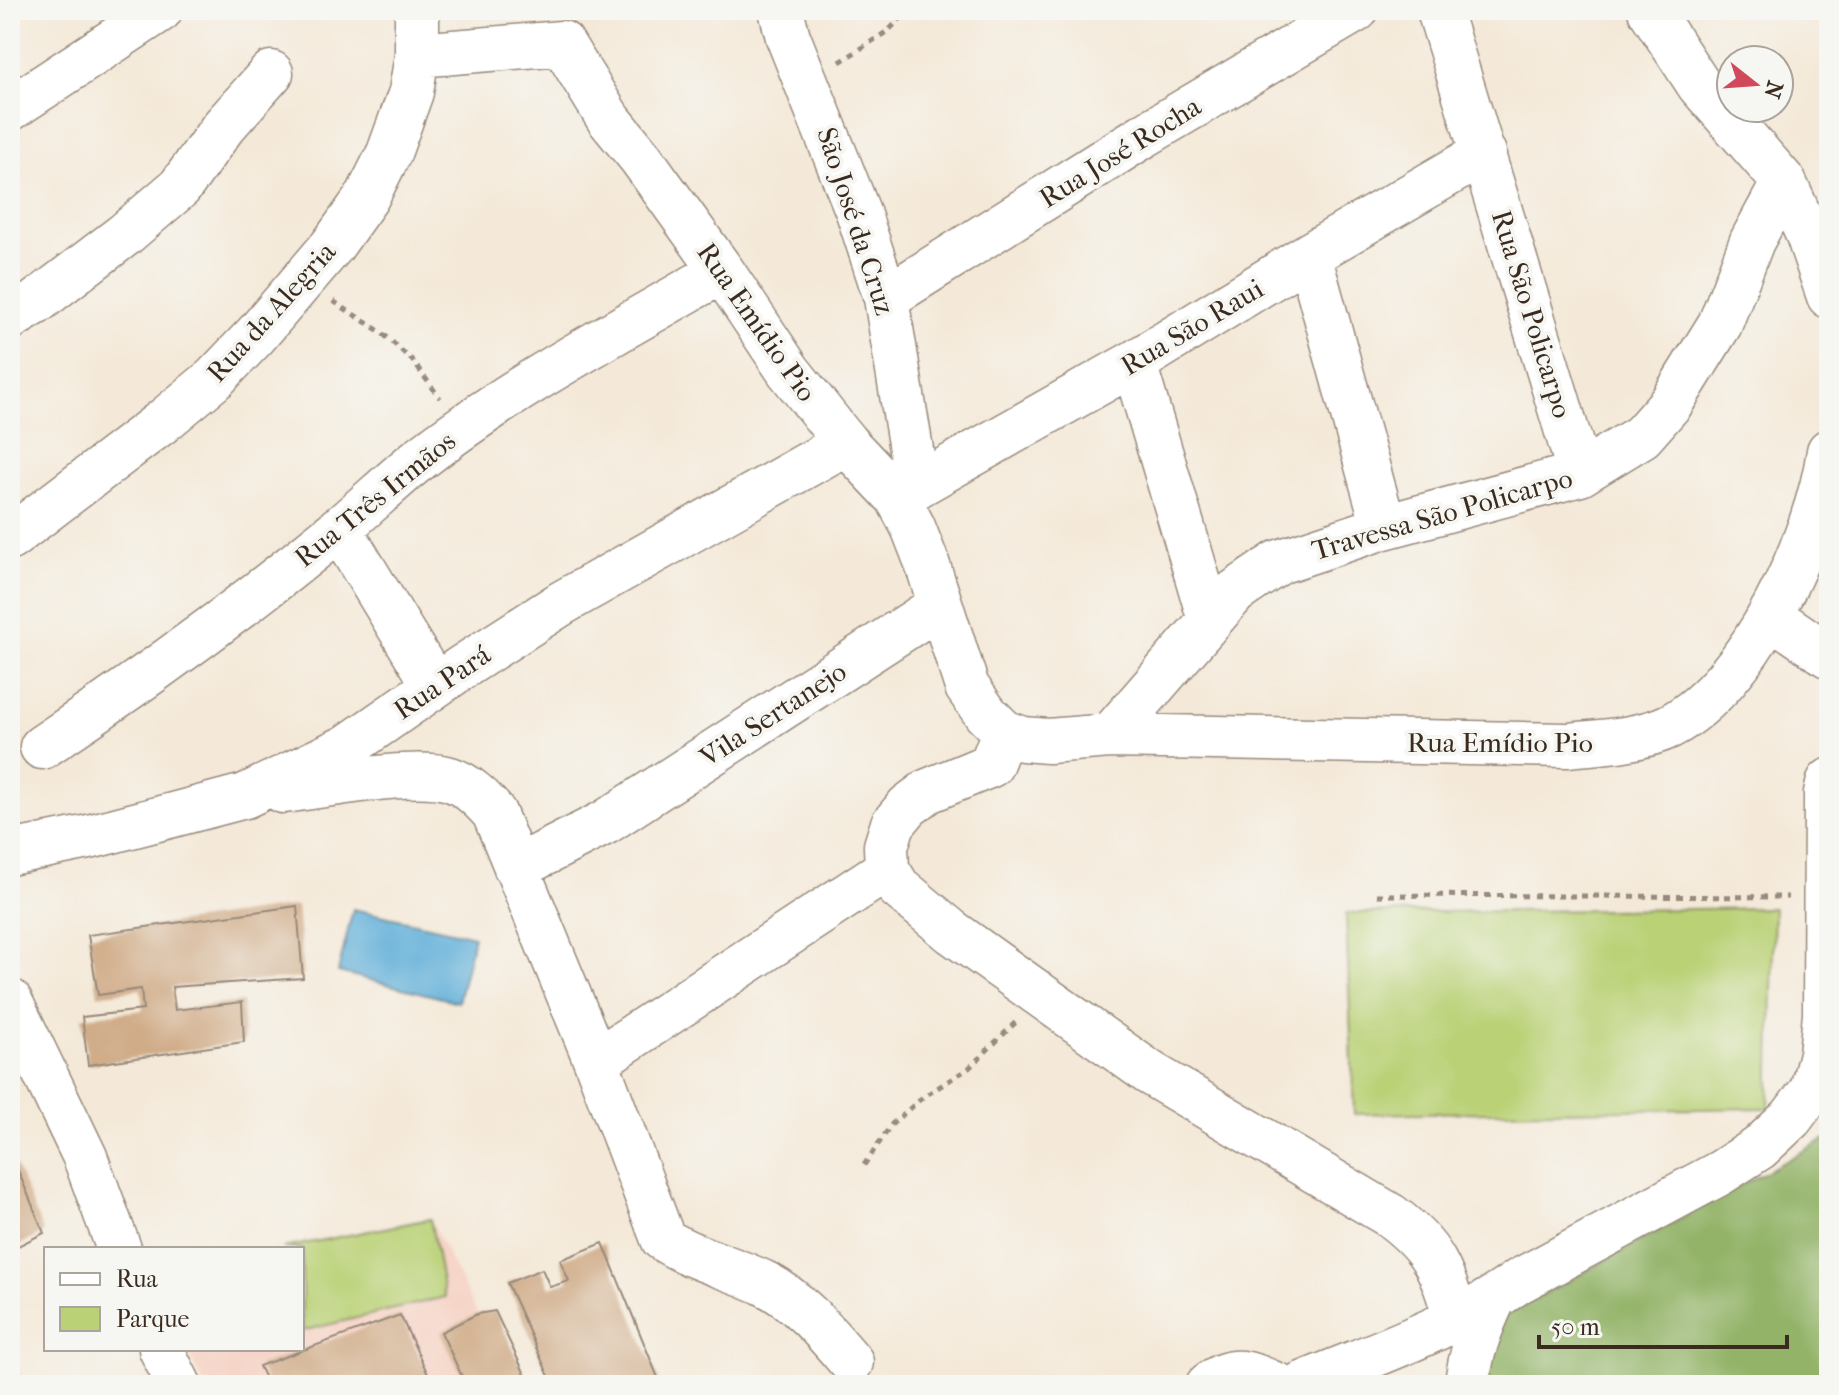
<svg xmlns="http://www.w3.org/2000/svg" width="1839" height="1395" font-family="'IM FELL French Canon',serif">
  <style>
    .built { fill: #f6d2c4 }
    .green { fill: #bad176; stroke: #7a7e4a; stroke-width: 2 }
    .forest { fill: #93b367; stroke: #676e42; stroke-width: 2 }
    .water { fill: #5eaed8; stroke: #4c6c7b; stroke-width: 2 }
    .building { fill: #d0ac88 }
    .lines { fill: none; stroke-linecap: round; stroke-linejoin: round }
    .minor-casing { stroke: #988a7b; stroke-width: 47 }
    .path { stroke: #988a7b; stroke-width: 5; stroke-dasharray: 6 6; stroke-linecap: butt }
    .minor { stroke: #fff; stroke-width: 44 }
    .labels { text-anchor: middle; dominant-baseline: central; stroke-width: 8; stroke-linejoin: round; paint-order: stroke }
    .street-label { font-size: 28px; fill: #3b2a1e; stroke: #f6f6f2 }
  </style>
  <rect width="100%" height="100%" fill="#f6f6f2"/>
  <filter id="ink" filterUnits="userSpaceOnUse"><feTurbulence type="fractalNoise" baseFrequency=".0125" numOctaves="2"/><feDisplacementMap in="SourceGraphic" scale="16" xChannelSelector="R" yChannelSelector="G"/><feConvolveMatrix kernelMatrix="1 2 1 2 8 2 1 2 1" color-interpolation-filters="sRGB"/></filter>
  <filter id="wash" filterUnits="userSpaceOnUse"><feTurbulence type="fractalNoise" baseFrequency=".006" numOctaves="4" result="noise"/><feDisplacementMap in="SourceGraphic" scale="32" xChannelSelector="R" yChannelSelector="G"/><feGaussianBlur stdDeviation="1.8" result="paint"/><feColorMatrix in="noise" values="0 0 0 0 0 0 0 0 0 0 0 0 0 0 0 0 0 1.4 0 .05"/><feComposite in="paint" operator="in"/></filter>
  <g filter="url(#wash)">
    <rect width="100%" height="100%" fill="#f4e9d8"/>
    <path class="built" d="M430,1219l47,94 18,-2 35,74h-326l-18,-36h116v-100h-29z"/>
    <path class="green" d="M1774,908l-5,200 -415,6 -8,-201z
      M430,1219l15,78 -143,34v-82l-19,-1z"/>
    <path class="forest" d="M1829,1137v248h-359l-17,-41z"/>
    <path class="water" d="M353,909l121,27 -16,66 -120,-30z"/>
    <g id="blocks">
      <path class="building" d="M297,906l6,72 -131,9 3,23 67,-8 2,40 -156,23 -6,-48 61,-7 -2,-21 -43,6 -10,-60z
        M14,1161l30,72 -34,17v-87z
        M603,1243l58,142h-108l-46,-102 35,-14 8,18 19,-6 -9,-21z
        M495,1311l35,74h-64l-25,-53 36,-18z
        M400,1315l33,70h-165l-9,-19z
        M15,1364l9,21h-14v-19z"/>
    </g>
  </g>
  <g filter="url(#ink)">
    <use href="#blocks" fill-opacity="0" stroke="#988a7b" stroke-width="2"/>
    <g class="lines">
      <defs>
        <path id="minor" d="M781,10l7,27 70,175 28,86 31,188
          M1439,10l141,464
          M1650,10l49,75 85,97 24,53 21,61
          M417,55l145,-12 46,75 32,39 82,114 66,99 58,73 51,54 16,30 14,36 40,124 19,27 18,18 19,7 25,2 62,-5 457,9c32,-3 74,-5 103,-19 81,-42 147,-188 159,-275
          M10,109l150,-99
          M1309,255l75,272
          M886,298l257,-162 213,-126
          M10,318l25,-15 89,-68 56,-48 43,-60 48,-54
          M1134,363l76,257
          M897,497l237,-134 175,-108 175,-102
          M339,528l96,158
          M10,538l152,-116 53,-44 41,-43 76,-89 35,-49 22,-44 22,-61 6,-37v-45
          M1771,616l58,40
          M1004,732l-13,33 -63,26 -20,15 -15,18 -7,22 1,23 11,18 54,45 198,141 241,143c43,32 50,53 65,103
          M1110,736l125,-144 44,-30 105,-35 196,-53 62,-38 29,-33 49,-79 32,-83 32,-59
          M42,747c103,-68 203,-141 298,-219 25,-21 48,-43 73,-64 95,-75 204,-132 309,-193
          M283,791c40,-5 132,-23 167,-12 18,6 32,20 44,34l102,248
          M10,853l79,-16 156,-41 102,-49 114,-79 101,-65 284,-160
          M516,868l90,-46 333,-216
          M10,1001l75,156 34,92
          M161,1349l18,36
          M851,1362c-25,-29 -52,-62 -87,-79 -33,-16 -71,-24 -101,-44l-67,-178 291,-192
          M1208,1385c26,-21 41,-11 69,0
          M1300,1385c74,-31 154,-57 219,-104l201,-108 39,-25 32,-30 21,-28 9,-36 4,-39 1,-222 3,-12
          M1467,1385c3,-31 13,-57 26,-85"/>
      </defs>
      <use href="#minor" class="minor-casing"/>
      <path class="path" d="M840,62l48,-31 21,-21
        M333,301l48,31 31,28 28,38
        M1377,895l411,2
        M864,1165l28,-41 31,-27 46,-29 48,-47"/>
      <use href="#minor" class="minor"/>
    </g>
  </g>
  <g class="labels">
    <g class="street-label">
      <text transform="translate(1120 152) rotate(-32)">Rua José Rocha</text>
      <text transform="translate(856 221) rotate(72)">São José da Cruz</text>
      <text transform="translate(271 312) rotate(-48)">Rua da Alegria</text>
      <text transform="translate(1532 314) rotate(73)">Rua São Policarpo</text>
      <text transform="translate(757 322) rotate(55)">Rua Emídio Pio</text>
      <text transform="translate(1192 327) rotate(-31)">Rua São Raui</text>
      <text transform="translate(375 499) rotate(-39)">Rua Três Irmãos</text>
      <text transform="translate(1442 514) rotate(-16)">Travessa São Policarpo</text>
      <text transform="translate(442 682) rotate(-34)">Rua Pará</text>
      <text transform="translate(773 714) rotate(-33)">Vila Sertanejo</text>
      <text x="1500" y="742">Rua Emídio Pio</text>
    </g>
  </g>
  <rect width="1839" height="1395" fill="none" stroke="#f6f6f2" stroke-width="40"/>
  <rect x="44" y="1247" width="260" height="104" fill="#f6f6f2" stroke="#aba49d" stroke-width="2"/>
  <rect x="60" y="1273" width="40" height="12" fill="#ffffff" stroke="#aba49d" stroke-width="2"/>
  <text x="116" y="1287" font-size="24" fill="#3b2a1e">Rua</text>
  <rect x="60" y="1307" width="40" height="24" fill="#bad176" stroke="#aba49d" stroke-width="2"/>
  <text x="116" y="1327" font-size="24" fill="#3b2a1e">Parque</text>
  <g transform="translate(1755 84) rotate(107)"><circle r="38" fill="#f6f6f2" stroke="#aba49d" stroke-width="2"/>
  <path d="M0-6L14 30L0 20L-14 30Z" fill="#d1495b"/>
  <text y="-12" font-size="22" font-weight="bold" text-anchor="middle" fill="#3b2a1e">N</text>
  </g>
  <path d="M1539 1335v12h248v-12" fill="none" stroke="#3b2a1e" stroke-width="4"/>
  <text x="1551" y="1335" font-size="24" fill="#3b2a1e" stroke="#f6f6f2" stroke-width="6" paint-order="stroke">50 m</text>
</svg>
